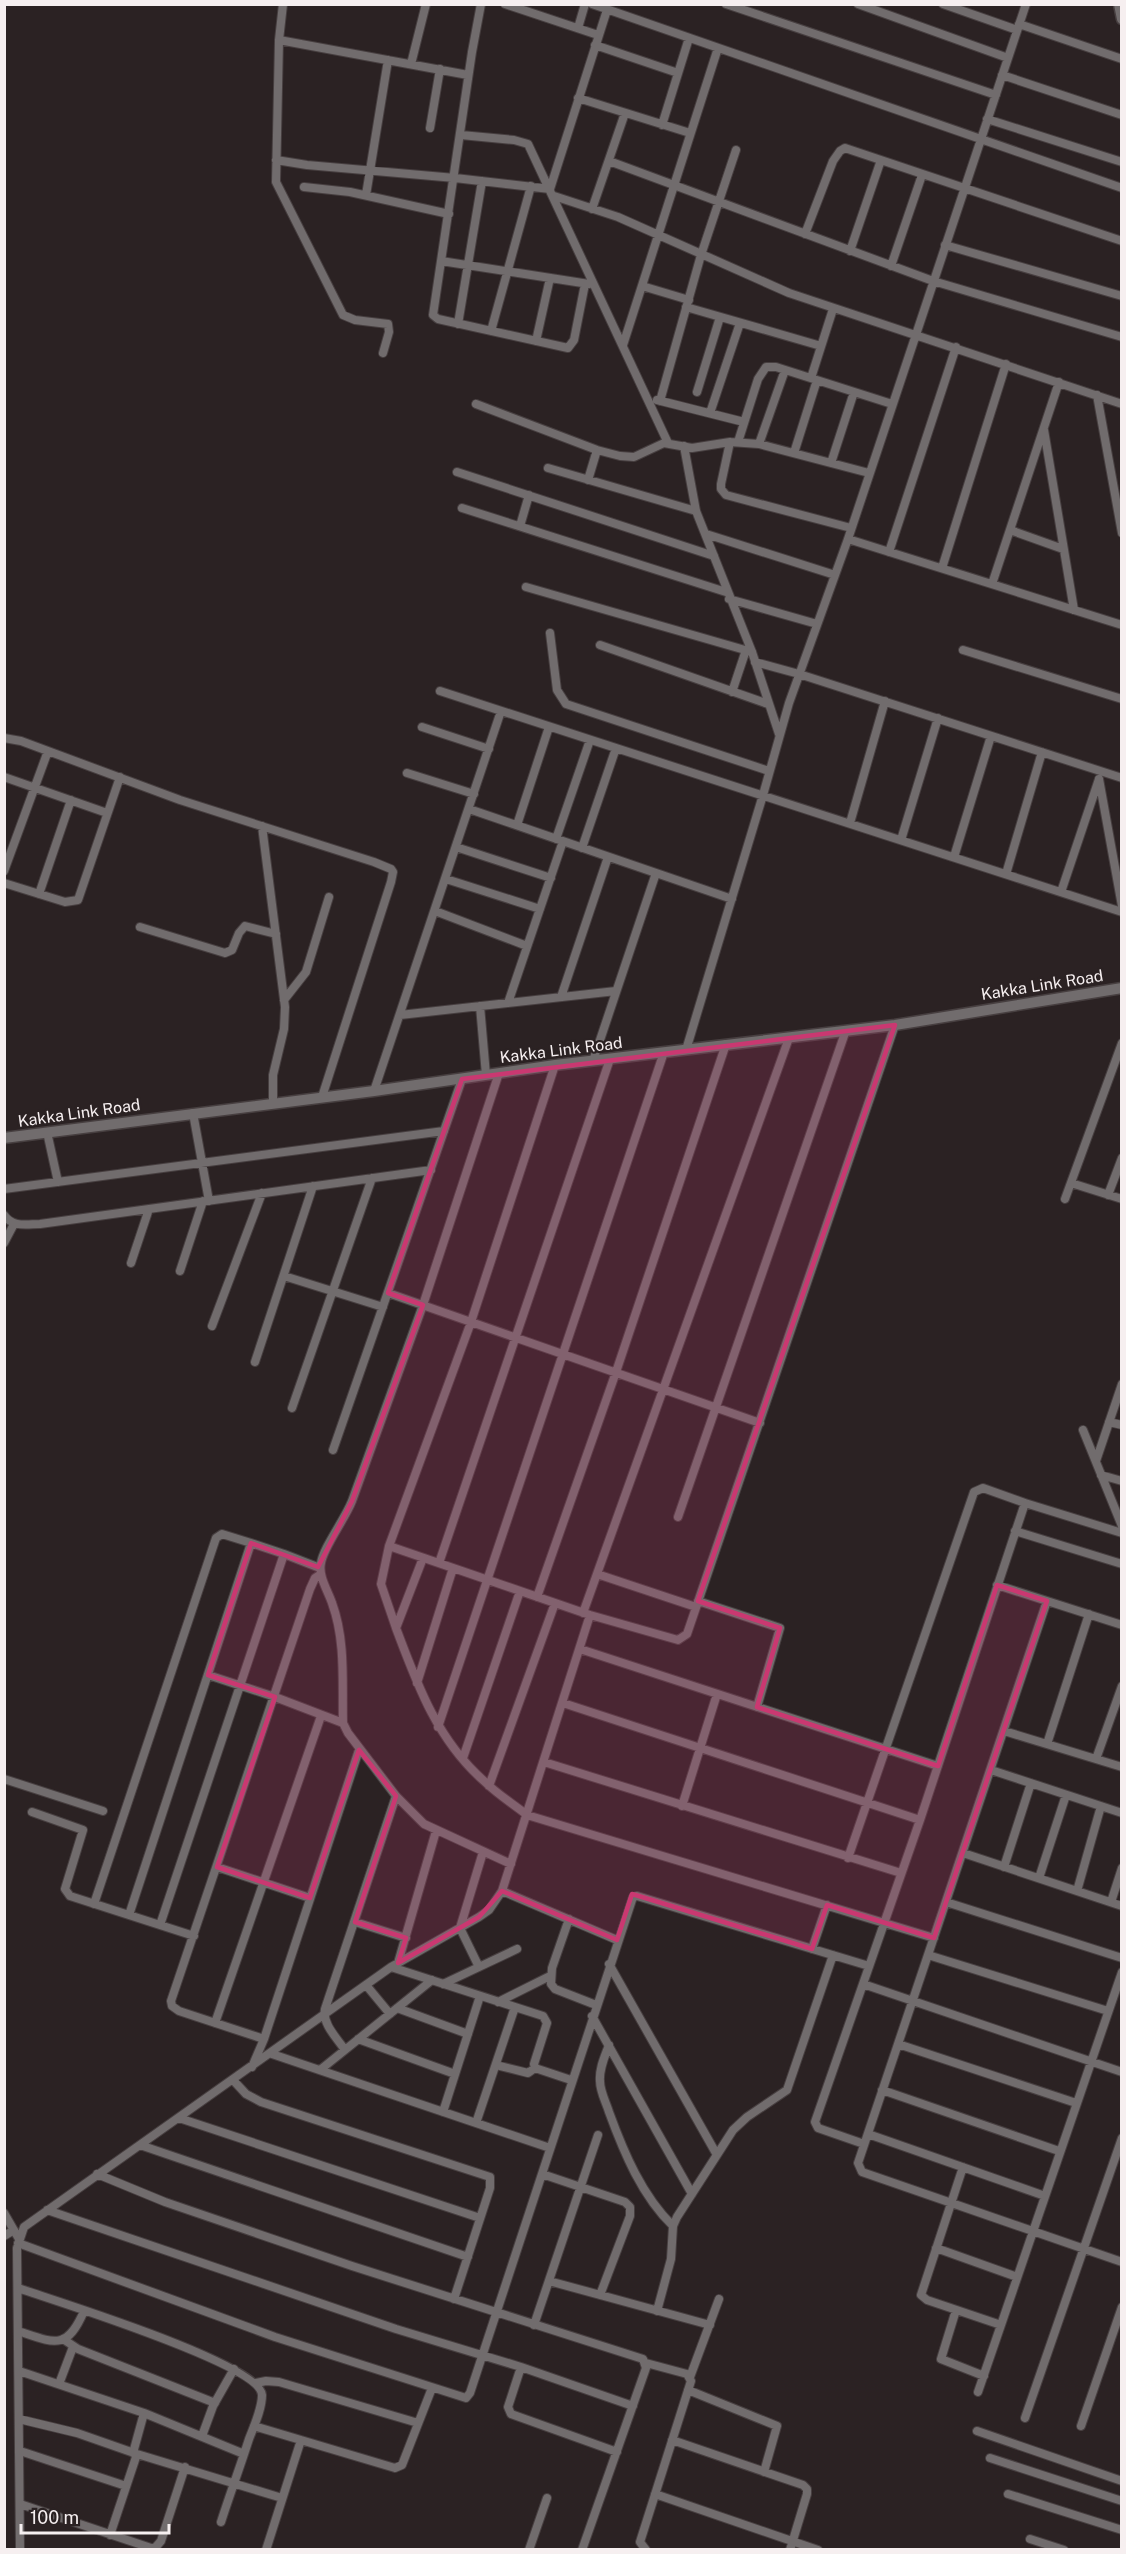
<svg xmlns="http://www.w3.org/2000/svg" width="1126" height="2554" font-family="'Public Sans',sans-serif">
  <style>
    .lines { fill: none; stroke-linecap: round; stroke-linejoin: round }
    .minor-casing { stroke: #473f40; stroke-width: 10 }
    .tertiary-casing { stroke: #473f40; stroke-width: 13 }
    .minor { stroke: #716c6d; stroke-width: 8 }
    .tertiary { stroke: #716c6d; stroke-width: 10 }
    .marked { fill: #ca3871; fill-opacity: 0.2; stroke: #ca3871; stroke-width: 4.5; stroke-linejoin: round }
    .labels { text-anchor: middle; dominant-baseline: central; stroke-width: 4.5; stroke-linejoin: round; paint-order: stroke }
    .street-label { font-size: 16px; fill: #f6eff0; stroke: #2b2223 }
  </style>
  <rect width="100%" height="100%" fill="#2b2223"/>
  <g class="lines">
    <defs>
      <path id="minor" d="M283,4l-4,36 -3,142 67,133 12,5 33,4 1,8 -6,21
        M481,4l-9,48 -39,263 5,4 130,29 6,-8 11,-56
        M505,4l93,31
        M592,4l530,184
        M726,4l270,91
        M858,4l150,54
        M943,4l74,26
        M1019,24l103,35
        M578,28l7,-24
        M279,40l189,35
        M595,45l83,28
        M411,64l15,-60
        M1002,75l120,40
        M578,98l112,35
        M987,119l135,43
        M662,125l27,-87
        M430,128l10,-59
        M461,135l53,5 14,4 140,299
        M276,160l31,5 148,13 95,11 57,-179
        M609,161l324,120 189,56
        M304,187l46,5 99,22
        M366,195l22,-135
        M554,196l64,21 171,76 333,111
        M592,209l33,-96
        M805,234l28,-73 7,-10 5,-3 277,93
        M945,245l177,51
        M850,251l31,-91
        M441,261l148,23
        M891,266l31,-91
        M642,286l47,14
        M686,307l135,39
        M458,324l24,-143
        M491,331l40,-145
        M536,341l14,-63
        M623,345l95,-297
        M811,378l22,-69
        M697,392l23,-75
        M1097,395l25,138
        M657,400l87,22
        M660,401l41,-146 35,-105
        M476,404l121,46 23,6 14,1 30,-14 28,5 38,-6 29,2 110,29
        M710,413l30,-90
        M1044,430l30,180
        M730,442l-9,42v5l5,6 125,33
        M738,442l20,-63 8,-12h10l116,37
        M759,444l26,-74
        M684,446l12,65 56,141 27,82
        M794,453l23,-73
        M831,463l23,-71
        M548,468l148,43
        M457,472l257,84
        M588,480l9,-30
        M462,508l264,84
        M520,526l9,-31
        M1010,530l53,19
        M706,534l129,41
        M848,539l274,86
        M889,552l67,-205
        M942,568l64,-204
        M992,584l67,-202
        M526,587l226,65
        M729,599l88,25
        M550,633l7,57 9,14 203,67
        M600,645l168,59
        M963,650l159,49
        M755,662l44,12 323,104
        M440,691l682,221
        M732,692l14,-42
        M422,727l67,22
        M4,738l17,3 159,59 194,62 17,7 2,3 -2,10 -69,215
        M407,773l67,21
        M4,777l103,36
        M1099,779l23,127
        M469,809l263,90
        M850,823l35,-122
        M517,825l32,-98
        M262,826l23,181 -1,22 -11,46v28
        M556,839l34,-99
        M901,840l37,-122
        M456,847l95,31
        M582,848l34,-100
        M954,857l37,-121
        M4,871l44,-120
        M1006,874l36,-122
        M446,879l94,30
        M4,883l61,19 13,-2 42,-123
        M1061,892l38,-113
        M39,894l32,-94
        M435,911l92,35
        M140,927l85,26 7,-3 7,-17 6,-7 31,8
        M561,997l47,-140
        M284,1000l22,-28 23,-75
        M508,1003l55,-162
        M480,1006l6,69
        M400,1015l216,-24
        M686,1050l77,-255 26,-92 59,-164 178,-535
        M593,1061l63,-188
        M555,1065l-84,257 -82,224 201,69 88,25 9,-6 208,-609
        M499,1073l-76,232 -71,196c-7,18 -29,47 -31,62 -3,13 7,28 11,40 14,38 10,80 11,120l5,10 48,63 28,28 87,40
        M374,1091l127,-380
        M193,1113l16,88
        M47,1132l11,50
        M1071,1183l51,16
        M4,1189l440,-58
        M1108,1195l14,-37
        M1065,1199l57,-156
        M4,1215c9,13 23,9 36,9l391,-54
        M4,1243l10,-19
        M131,1263l18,-54
        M180,1271l23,-70
        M284,1276l99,31
        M388,1293l372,130
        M212,1326l50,-133
        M255,1362l58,-176
        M292,1408l80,-230
        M1109,1422l13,3
        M1083,1430l39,96
        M333,1450l129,-371
        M1096,1461l26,-77
        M1101,1475l21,6
        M678,1517l168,-487
        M1015,1531l107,33
        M389,1546l-8,38 15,44 27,-70
        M439,1563l171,-504
        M597,1574l99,33
        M997,1585l125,40
        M537,1597l79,-225 110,-328
        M698,1601l82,27 -23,79
        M1047,1601l-189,562 4,9 260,90
        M583,1613l206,-575
        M396,1628c21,56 41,112 88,153 13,13 29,23 43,34l407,123
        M580,1649l358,117
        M208,1675l67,22 68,26
        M417,1683l36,-115
        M563,1703l357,117
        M438,1727l226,-675
        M1004,1731l118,36
        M1047,1744l42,-130
        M463,1758l57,-167
        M1096,1759l26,-73
        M544,1762l357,111
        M991,1770l131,43
        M4,1779l99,32
        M489,1786l66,-183
        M682,1806l35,-112
        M32,1812l51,18 -18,59 5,7 124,40
        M963,1853l159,53
        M848,1858l126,-366 9,-4 42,15
        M217,1867l93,31
        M1004,1867l27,-84
        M1039,1878l27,-83
        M502,1891l115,49
        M1077,1891l24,-85
        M946,1902l176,56
        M1111,1902l11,-34
        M94,1904l122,-366 6,-4 29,9
        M129,1915l122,-372 33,11
        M569,1919l-17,49 -1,16 4,5 41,16
        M355,1922l51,16
        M160,1925l124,-371 36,14
        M812,1949l15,-44
        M928,1955l180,56
        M398,1963l38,-132
        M609,1964l108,191
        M391,1967l152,49 4,7 -13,41 1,4 36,12
        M479,1967l-19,-39 23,-76
        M443,1984l74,-35
        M863,1984l259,88
        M366,1985l24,29
        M498,2002l52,-26
        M397,2008l71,26
        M592,2016l100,178
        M215,2023l106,-307
        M264,2039l-85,-28 -7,-5 -1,-5 139,-412 5,-11 6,-4
        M358,2039l97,35
        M898,2044l178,59
        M609,2045c-4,11 -10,23 -9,36 0,11 6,21 9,31 15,41 33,84 64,114
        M345,2050c-8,-12 -23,-26 -20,-41l71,-213
        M272,2054l278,94
        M496,2065l32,8 7,-5
        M252,2067l12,-28 95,-289
        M320,2070l112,-90
        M233,2080l13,14 15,8 229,75v11l-36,111
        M882,2090l177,61
        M443,2112l37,-116
        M179,2118l301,100
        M476,2123l39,-116
        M868,2134l177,62
        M864,2144l-46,-16 -3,-6 105,-302 105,-317 97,30
        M140,2145l328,112
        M963,2167l-42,128 6,5 74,25
        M97,2174l68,28 187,64 291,93 3,9 -64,182
        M542,2174l83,28 5,5v9l-30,79
        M47,2210l349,119 125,38 112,39
        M4,2213l15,26
        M4,2236l10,-6
        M18,2243l257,94 191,61 4,-5 163,-496 4,-1 232,70
        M936,2248l81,29
        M549,2281l161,44
        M18,2288c34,12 243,76 244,107 0,14 -8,31 -13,44 -9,28 -19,55 -28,83
        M956,2310l-15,49 43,17
        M657,2311l14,-52 2,-33 4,-9 56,-87 14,-13 40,-27 46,-135
        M534,2325l64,-190
        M18,2331c36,12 49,20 66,-20
        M63,2339l15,10 137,54
        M521,2367l-13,40 3,7 106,38
        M19,2371l125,42 100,41
        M690,2377l29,-78
        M256,2383l10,-2 13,1 139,41
        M59,2384l14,-37
        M688,2390l89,36 -13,46
        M978,2392l144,-420
        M1025,2418l97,-280
        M19,2419l58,14 60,21 145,44
        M254,2426l141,42 7,-3 30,-77
        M1081,2426l41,-119
        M977,2431l145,50
        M202,2436l11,-30 21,-37
        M672,2440l131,45 4,4v5l-17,56
        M20,2451l106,35
        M133,2453l11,-40
        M990,2458l132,43
        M655,2494l163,56
        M1008,2494l114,36
        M20,2504l134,45 7,-8 24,-74
        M110,2535l27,-81
        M1030,2539l34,11
        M20,2550l-3,-302 7,-21 367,-260 88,-50 10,-7 13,-19 88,-276
        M266,2550l35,-110
        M529,2550l18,-52
        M646,2550l-6,-8 51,-161 -4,-7 -41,-11"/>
      <path id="tertiary" d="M1119,4l3,15
        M4,1138l370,-47 181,-26 340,-40 227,-37"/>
    </defs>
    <use href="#minor" class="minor-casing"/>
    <use href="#tertiary" class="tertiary-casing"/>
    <use href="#minor" class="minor"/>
    <use href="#tertiary" class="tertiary"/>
  </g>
  <path class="marked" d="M895,1025l-197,576 82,27 -23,79 181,59 59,-181 50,16 -113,337 -107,-33 -15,44 -180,-55 -15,46 -115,-49 -23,26 -81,46 8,-25 -51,-16 41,-126 -37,-46 -49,148 -93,-31 58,-170 -67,-22 43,-132 67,24 34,-66 71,-196 -35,-12 74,-214z"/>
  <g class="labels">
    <g class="street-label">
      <text transform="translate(1042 985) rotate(-9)">Kakka Link Road</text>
      <text transform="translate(561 1050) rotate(-7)">Kakka Link Road</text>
      <text transform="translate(79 1113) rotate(-8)">Kakka Link Road</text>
    </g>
  </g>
  <rect width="1126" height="2554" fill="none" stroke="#f6eff0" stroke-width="12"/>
  <path d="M21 2524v9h148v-9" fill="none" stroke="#f6eff0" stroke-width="3"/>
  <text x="30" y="2524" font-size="18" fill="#f6eff0" stroke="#2b2223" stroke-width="4.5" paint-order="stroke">100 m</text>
</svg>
